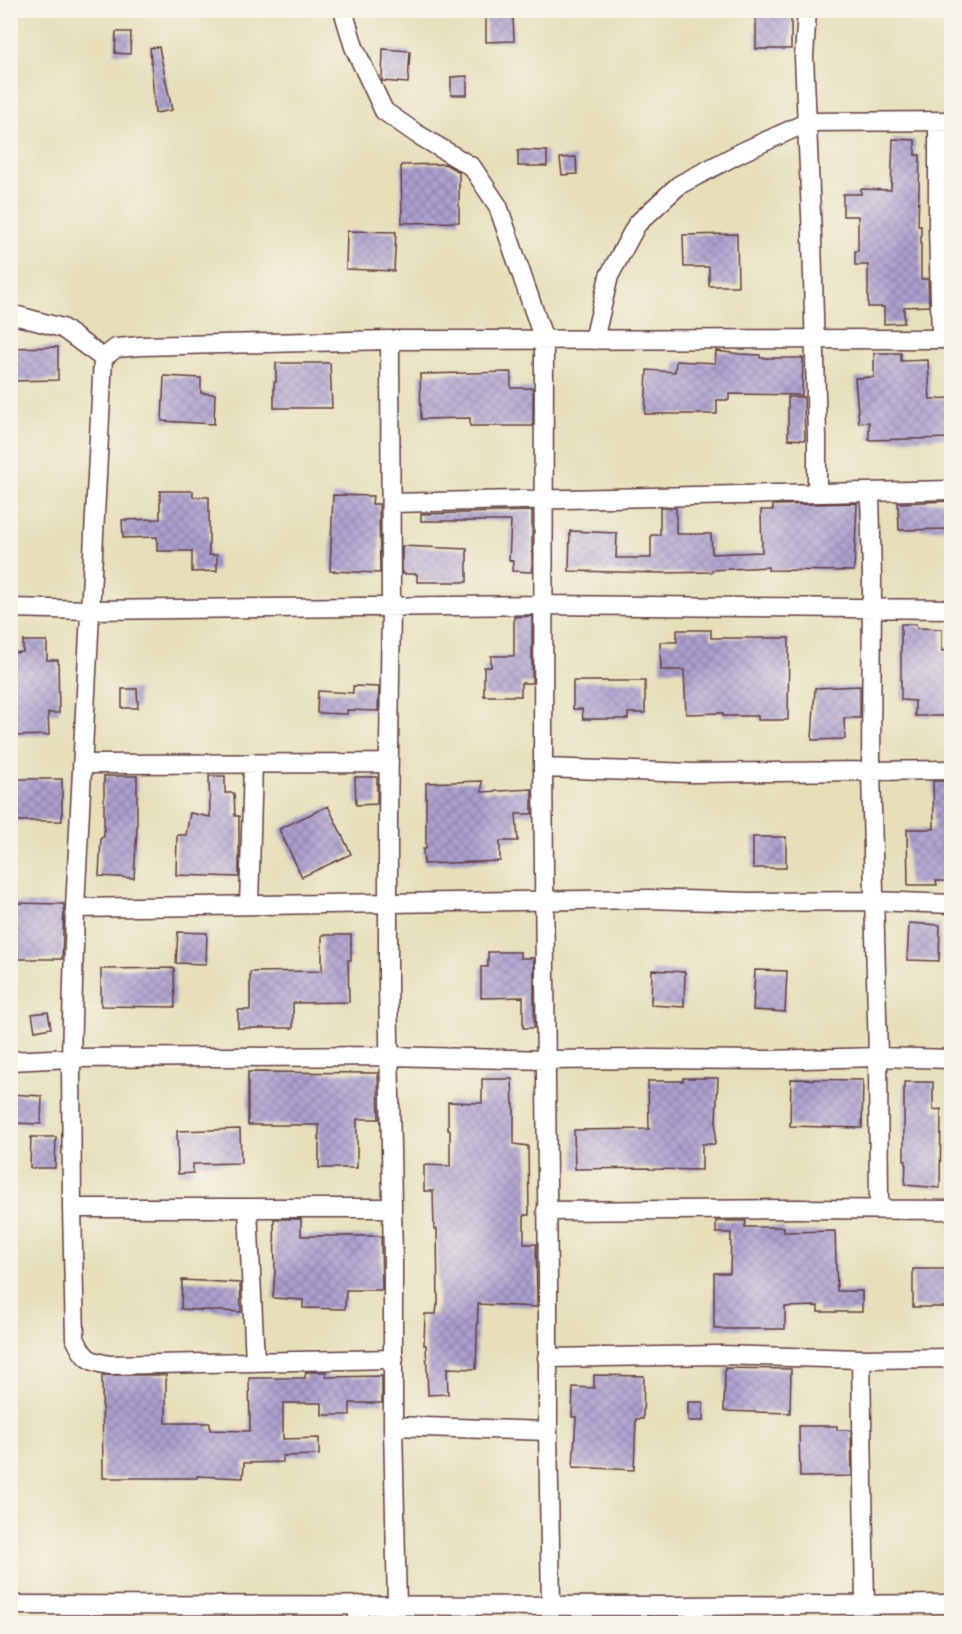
<svg xmlns="http://www.w3.org/2000/svg" width="962" height="1634" font-family="Alegreya,serif">
  <style>
    .building { fill: url(#building-cross-hatch) }
    .lines { fill: none; stroke-linecap: round; stroke-linejoin: round }
    .minor-casing { stroke: #613c40; stroke-width: 21 }
    .minor { stroke: #fff; stroke-width: 18 }
  </style>
  <defs>
    <pattern id="building-cross-hatch" width="8" height="8" patternUnits="userSpaceOnUse" patternTransform="scale(1.5)"><rect width="8" height="8" fill="#aba0cf"/><path d="M0 0l8 8M0 8l8-8" fill="none" stroke="#8d82a8"/></pattern>
  </defs>
  <rect width="100%" height="100%" fill="#f7f3e8"/>
  <filter id="ink" filterUnits="userSpaceOnUse"><feTurbulence type="fractalNoise" baseFrequency=".0167" numOctaves="2"/><feDisplacementMap in="SourceGraphic" scale="12" xChannelSelector="R" yChannelSelector="G"/><feConvolveMatrix kernelMatrix="1 2 1 2 8 2 1 2 1" color-interpolation-filters="sRGB"/></filter>
  <filter id="wash" filterUnits="userSpaceOnUse"><feTurbulence type="fractalNoise" baseFrequency=".008" numOctaves="4" result="noise"/><feDisplacementMap in="SourceGraphic" scale="24" xChannelSelector="R" yChannelSelector="G"/><feGaussianBlur stdDeviation="1.35" result="paint"/><feColorMatrix in="noise" values="0 0 0 0 0 0 0 0 0 0 0 0 0 0 0 0 0 1.4 0 .05"/><feComposite in="paint" operator="in"/></filter>
  <g filter="url(#wash)">
    <rect width="100%" height="100%" fill="#e6dfba"/>
    <g id="blocks">
      <path class="building" d="M756,10h35v39h-35z
        M513,15l1,26 -28,1v-26z
        M116,32h15l-1,22 -15,-1z
        M159,47l13,63 -17,3 -5,-65z
        M383,49l27,2 -2,32 -26,-2z
        M467,76v19h-16v-18z
        M893,139l22,1v15h5l-2,71h3v53h7l1,27 -25,1v16l-20,1v-17h-16v-42h-13v-14h3v-35h-15v-22h18v-5l30,1z
        M518,150l29,1v15h-29z
        M576,157l1,17 -15,1 -2,-17z
        M445,164l14,8v50l-57,1 -1,-58z
        M347,231l49,1 -2,39 -48,-2z
        M737,234l1,52h-29v-19h-25l-1,-32z
        M58,347v33l-48,1v-33z
        M716,351l24,3 20,1v3h43l-1,37 -73,-1v6h-12v14h-72l2,-44 28,2 1,-11 39,2z
        M874,353h27v8l27,-1 2,39 21,-1v40l-82,2v-18l-10,1 -4,-45 19,-1z
        M276,363h54l2,45h-58v-26h2z
        M511,372v16h22v38h-63v-8l-49,1 -1,-45z
        M164,376l37,2v15l14,1 -1,30 -52,-3z
        M788,397h16l1,43 -17,-1z
        M160,491h33v6h16v58h8v16l-25,1v-21h-35v-14l-34,1 -1,-18 38,-1z
        M333,495l40,1 -1,8h7l1,69 -50,-2z
        M951,501v28l-52,1 -1,-27z
        M857,503l-3,68 -86,-1v-3l-56,3v2l-49,1 -94,-2 1,-40 47,2 -1,25h35v-23h9v-27h16v26h35l1,20 50,-2 -1,-42h12v-5z
        M532,511v61l-20,-1 1,-10 -4,-1 2,-39h-90v-7z
        M402,546l65,3v33h-50v-8h-15z
        M532,616v67h-11v13h-37v-29h7v-11h23v-39z
        M901,624h15l1,4 25,1v22l9,-1v66h-36v-15l-14,-1z
        M677,630h34v8h78l-1,82h-30v-4h-35v-3l-37,1 -2,-44h-23l-1,-28h17z
        M23,641h24v19h11l1,53h-11l1,22 -39,1v-83l13,-1z
        M573,681h72v32h-17v6h-45l-1,-10h-9z
        M353,686l26,1 -1,24 -31,-1v4l-30,-1 1,-22 35,2z
        M860,686v32h-16l1,21 -33,1 3,-52z
        M122,689h15l1,19h-16z
        M104,776h33v52l-3,50 -35,-2 2,-39h3z
        M209,776h16v17h9l1,23h4v61l-63,-2 1,-40h9l4,-22 20,4z
        M355,777h22v27l-21,1z
        M10,779h52v42h-52z
        M482,781v11l50,-3v25h-16l2,27h-18v20l-76,3 -1,-15h3v-66z
        M933,781h18v100h-15l1,4h-29l-1,-56h27z
        M328,806l23,48 -49,23 -23,-48z
        M753,837h33v31h-33z
        M10,903l54,1 -2,55h-52z
        M909,923l31,2 -1,36 -32,-1z
        M178,932l29,1 -1,31 -30,-1z
        M322,935h29v25h-3l1,42 -56,1v25h-55v-18h12v-38l72,-1z
        M488,952h32v6h14v70h-11v-31l-42,1v-31h7z
        M174,968l1,39 -74,-1v-37z
        M652,970l33,2 -1,35 -33,-2z
        M755,970l32,1 -2,41 -32,-2z
        M48,1012l3,16 -16,3 -3,-17z
        M248,1072l130,1 1,46h-22v49h-38v-43h-71z
        M683,1078h35l-3,66h-13v26l-53,-1v-1l-74,1 -1,-39 75,-1 -1,-48h35z
        M482,1079h30l1,25h1v40l14,2 1,69h-5v29h12l1,63 -59,-3 -2,65 -29,-1 1,26 -20,1 -2,-50h-2l1,-31h11l1,-9h1l-1,-76h-3l-1,-38h-9v-26l26,1v-36h-2v-28l34,1z
        M791,1079l72,1 -1,48 -72,-2z
        M904,1082h29v28l8,-1 -1,79 -35,-3 1,-25h-2z
        M10,1094l32,2 -1,28 -31,-1z
        M240,1129l1,34 -48,1v9l-15,1 -1,-43z
        M31,1137h25l-1,31h-25z
        M274,1219h27v17h80l1,54h-36l-1,19 -42,-1v-8l-30,-2 2,-28z
        M716,1221h30l-1,6h39v5l51,-1 2,60h25v21h-44v-6l-33,1v22h-71v-56h16l1,-40h-15z
        M913,1269h38v38h-38z
        M182,1280l58,3 1,29 -60,-3z
        M725,1368l66,1 -1,44 -66,-2z
        M306,1372h21l-1,5 56,-1v27h-32v12h-28v-12h-39v36l36,-1v17l-36,1v6l-39,1 -1,15 -46,-2v2h-94l-1,-103h64v48h44v7l40,1 -1,-53h56z
        M594,1375l50,1 -1,43h-7l-2,51 -61,-3 3,-50h-4l1,-30 21,1z
        M688,1402h15v19h-15z
        M799,1426h38v4h14l1,46 -52,1z"/>
    </g>
  </g>
  <g filter="url(#ink)">
    <use href="#blocks" fill-opacity="0" stroke="#613c40" stroke-width="1.5"/>
    <g class="lines">
      <defs>
        <path id="minor" d="M343,10l11,37 30,64 33,23 55,33 26,39 46,134 -1,428 5,516v147l3,174
          M807,10l-3,47 8,180 5,199v57
          M938,121v106l3,112
          M10,318l8,-2 44,12 41,30
          M390,340l1,266 -3,211v167l5,277v165l4,179
          M594,340l15,-64 28,-52 42,-39 63,-33 66,-30 144,-1
          M870,492l2,87 -1,191 7,287 1,152
          M391,503l561,-13
          M10,608l80,2 454,-5 408,4
          M82,764l307,-1
          M543,768l151,5 258,-3
          M249,905l4,-142
          M75,908l573,-9 102,3 124,-1 78,3
          M10,1061l61,-3 318,-2 157,4 100,-1 121,1 111,-3 74,2
          M72,1208h320
          M248,1208l7,154
          M546,1211l248,-2 158,1
          M547,1358l173,-3 141,4 91,-1
          M394,1359l-285,6c-22,-4 -25,-7 -34,-27l-3,-130 -1,-150 4,-150 28,-550 13,-10 25,-2 249,-6 562,-1
          M861,1359l4,247
          M393,1426l155,5
          M10,1605l667,1 275,-2
          M358,1605v19"/>
      </defs>
      <use href="#minor" class="minor-casing"/>
      <use href="#minor" class="minor"/>
    </g>
  </g>
  <rect width="962" height="1634" fill="none" stroke="#f7f3e8" stroke-width="36"/>
</svg>
